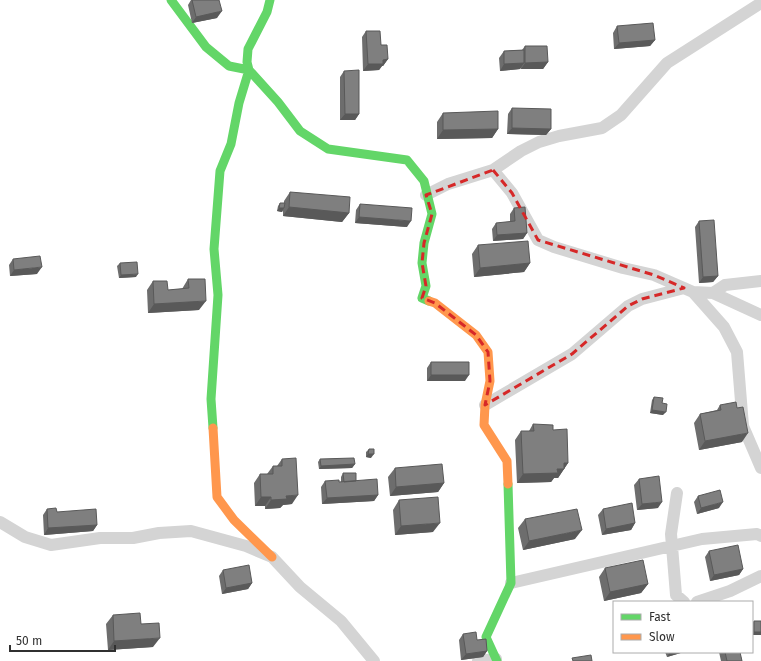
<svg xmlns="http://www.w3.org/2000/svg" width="761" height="661" font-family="'Fira Sans',sans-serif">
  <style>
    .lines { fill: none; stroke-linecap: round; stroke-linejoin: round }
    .street { stroke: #d4d4d4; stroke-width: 12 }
    .fast { stroke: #63d668; stroke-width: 9 }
    .slow { stroke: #ff974d; stroke-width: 9 }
    .wall { fill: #6d6d6d }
    .shaded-wall { fill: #595959 }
    .building { fill: #7f7f7f; stroke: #595959 }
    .marked { fill: none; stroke: #d62828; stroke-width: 3; stroke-dasharray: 8 5; stroke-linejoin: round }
  </style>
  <rect width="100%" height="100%" fill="#fff"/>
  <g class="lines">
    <path class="street" d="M493,170l19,23 26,47 16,7 69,21 31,7 39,17 20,1 12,-8 36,-4
      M426,195l22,-11 45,-14 28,-19 18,-9 20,-6 43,-8 19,-13 46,-52 94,-60
      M693,292l31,35 13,25 6,74 18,42
      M713,293l48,22
      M485,405l87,-51 56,-48 14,-7 42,-11
      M677,493l-6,41 5,61 8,7
      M0,522l25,15 26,8 49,-7h33l26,-5 32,-2 55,15 26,11 28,30 41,34 33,40
      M511,583l191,-44 55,-5 4,2
      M697,602l33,-11 31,-15
      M478,661l18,-2"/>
    <path class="fast" d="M171,0l35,47 23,19 20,4 -10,33 -8,41 -11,27 -6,78 4,46 -7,104 2,29
      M270,0l-3,12 -19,37 -1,13 2,8 29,32 22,29 28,18 79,11 17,21 8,33 -8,29 -2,20 4,23 -4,12 7,3
      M497,661l-11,-24 25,-54 -3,-99"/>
    <path class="slow" d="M429,301l6,2 41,32 12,17 2,29 -5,24 -1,20 23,36 1,23
      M213,428l4,69 17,23 38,37"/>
  </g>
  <path class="wall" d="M191,0h28l-2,18 -25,5 -4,-18z
    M617,26l38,14 -5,6 -36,3 -1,-16z
    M366,31l15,14 7,14 -5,7h-1l-3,4 -16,1 -1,-34z
    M525,46l23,16 -5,7h-22v-1l-1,1 -20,2 -1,-13 5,-7 18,-1z
    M344,71l15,43 -4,6h-15v-43z
    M512,108l39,21 -5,6 -39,-1 1,-20z
    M443,113l55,16 -6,9 -55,1v-17z
    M290,192l59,21 -7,9 -59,-6v-6l-1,2 -5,-1 1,-5 2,-3h4v-2z
    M360,204l47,23 -52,-4 1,-13z
    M514,208l13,25 -4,6 -30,2 -1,-12 4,-6 14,-1v-8z
    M699,221l19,55 -5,6 -14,1 -4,-56z
    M478,245l52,18 -6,9 -50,5 -2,-23z
    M13,259l24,15 -27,2 -1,-11z
    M120,263l16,14 -17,1 -2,-12z
    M188,279l11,31 -51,3 -1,-23 6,-9 15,9 14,-1z
    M431,362l34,19h-38v-13z
    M654,397l8,6 1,12 -13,-2 2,-13z
    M720,405l17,3 5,34 -43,8 -5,-27 6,-9 17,-4z
    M533,424l20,6 15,33 -10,15h-4l-3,4 -34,1 -2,-43 6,-9h8z
    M369,449l2,9 -5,-1v-5z
    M282,459l10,45 -9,1 -3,3 -15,1v-3h-10l-1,-23 6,-9h7l6,-8h4z
    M320,459l35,5 -3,4 -33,1 -1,-7z
    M395,468l49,15 -6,9 -48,4 -2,-19z
    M343,473l35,22 -4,6 -52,3 -1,-17 4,-6 16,1v-5z
    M639,479l19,29 -21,2 -3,-25z
    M698,496l21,12 -22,6 -3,-12z
    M399,500l34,32 -38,3 -2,-25z
    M47,509l10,3 40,13 -4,6 -49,4 -1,-20z
    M603,509l32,14 -4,7 -29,5 -4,-20z
    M525,519l50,20 -52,11 -5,-22z
    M709,551l34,18 -4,6 -29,6 -5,-24z
    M605,568l43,16 -7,9 -37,8 -5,-24z
    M223,570l29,13 -4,6 -26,5 -3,-18z
    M113,615l28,9 12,23 -45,3 -2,-26z
    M754,621l7,14h-9v-12z
    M463,634l14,6 10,11 -4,6 -22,3 -2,-20z
    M665,652h19l-17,5z
    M719,652h21l2,9h-21z"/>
  <path class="shaded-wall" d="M222,11l-5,7 -25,5 4,-6z
    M655,40l-5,6 -36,3 5,-6z
    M388,59l-5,7h-1l-3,4 -16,1 5,-7 15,-4z
    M548,62l-5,7h-22l4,-6z
    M524,63l-4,6 -20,2 4,-7z
    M345,114h14l-4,6h-15z
    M512,128l39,1 -5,6 -39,-1z
    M498,129l-6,9 -55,1 6,-9z
    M289,207l60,6 -7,9 -59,-6z
    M279,208h5l-2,4 -5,-1z
    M359,217l52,4 -4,6 -52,-4z
    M527,233l-4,6 -30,2 4,-6z
    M530,263l-6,9 -50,5 6,-9z
    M42,267l-5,7 -27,2 4,-6z
    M138,274l-2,3 -17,1 2,-3z
    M718,276l-5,6 -14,1 4,-6z
    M206,301l-7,9 -51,3 6,-9z
    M431,375h38l-4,6h-38z
    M652,410l14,2 -3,3 -13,-2z
    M748,433l-6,9 -43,8 6,-9z
    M368,454h6l-3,4 -5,-1z
    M564,463h4l-10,15h-4l-3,4 -34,1 6,-9 34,-5z
    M355,464l-3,4 -33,1 2,-3z
    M444,483l-6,9 -48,4 6,-9z
    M298,495l-6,9 -9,1 -3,3 -15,1 6,-9 15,-4z
    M378,495l-4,6 -52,3 5,-6z
    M261,497h10l-6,9h-10z
    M662,502l-4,6 -21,2 5,-6z
    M723,502l-4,6 -22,6 4,-6z
    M440,523l-7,9 -38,3 6,-9z
    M635,523l-4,7 -29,5 4,-6z
    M97,525l-4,6 -49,4 4,-7z
    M582,530l-7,9 -52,11 6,-9z
    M743,569l-4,6 -29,6 4,-6z
    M252,583l-4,6 -26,5 4,-6z
    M648,584l-7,9 -37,8 6,-9z
    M754,632h7v3h-9z
    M160,638l-7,9 -45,3 6,-9z
    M487,651l-4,6 -22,3 5,-6z
    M670,652h14l-17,5z"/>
  <path class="building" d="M192,0h27l3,11 -26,6z
    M653,23l2,17 -36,3 -2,-17z
    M366,31h14l1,14h6l1,14 -5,1v4h-15z
    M525,46h22l1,16 -23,1z
    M524,50v13l-20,1v-13z
    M359,70v44h-14l-1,-43z
    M512,108l39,1v20l-39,-1z
    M498,111v18l-55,1v-17z
    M290,192l60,5 -1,16 -60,-6z
    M280,203h5l-1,5h-5z
    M360,204l52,4 -1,13 -52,-4z
    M525,207l2,26 -30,2 -1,-12 19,-2 -1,-13z
    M714,220l4,56 -15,1 -4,-56z
    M528,241l2,22 -50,5 -2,-23z
    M40,256l2,11 -28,3 -1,-11z
    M137,262l1,12 -17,1 -1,-12z
    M188,279h17l1,22 -52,3 -1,-23h14l1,9 21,-2z
    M431,362h38v13h-38z
    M654,397l9,1 -1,5 5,1 -1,8 -14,-2z
    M736,402l1,6 6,-1 5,26 -43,8 -5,-27 21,-4 -1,-5z
    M533,424l20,1v5l14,-1 1,34h-4v6h-7l1,4 -35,1 -2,-43h13z
    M369,449h5v5h-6z
    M296,458l2,37 -12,1 1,3 -16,1v-3h-10l-1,-23h13v-8h9v-7z
    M354,458l1,6 -34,2 -1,-7z
    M442,464l2,19 -48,4 -1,-19z
    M343,473h13v8l-12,1z
    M659,476l3,26 -20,2 -3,-25z
    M377,479l1,16 -51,3 -2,-17 14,-1v2z
    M720,490l3,12 -22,6 -3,-12z
    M438,497l2,26 -39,3 -2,-26z
    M632,503l3,20 -29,6 -3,-20z
    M56,508l1,4 39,-3 1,16 -49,3 -1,-19z
    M577,509l5,21 -53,11 -4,-22z
    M738,545l5,24 -29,6 -5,-24z
    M643,560l5,24 -38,8 -5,-24z
    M249,565l3,18 -26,5 -3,-18z
    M140,613l1,11 18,-1 1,15 -46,3 -1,-26z
    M754,621h7v11h-7z
    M476,632l1,8 9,-1 1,12 -21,3 -3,-20z
    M725,652h15l2,9h-15z
    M591,655l1,6h-19l-1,-3z"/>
  <path class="marked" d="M493,170l19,23 26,47 116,35 30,13 -42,11 -14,7 -56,48 -87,51 5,-24 -2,-29 -12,-17 -41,-32 -13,-5 4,-12 -4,-23 2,-20 8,-29 -6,-19z"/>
  <rect x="613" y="601" width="140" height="52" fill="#ffffff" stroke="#acacac"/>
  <rect x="621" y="614" width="20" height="6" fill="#63d668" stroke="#acacac"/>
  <text x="649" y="621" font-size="12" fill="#303030">Fast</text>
  <rect x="621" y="634" width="20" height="6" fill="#ff974d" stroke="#acacac"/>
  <text x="649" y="641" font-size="12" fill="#303030">Slow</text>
  <path d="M10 645v6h105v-6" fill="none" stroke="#303030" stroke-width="2"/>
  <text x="16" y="645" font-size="12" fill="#303030" stroke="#ffffff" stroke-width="3" paint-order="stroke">50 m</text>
</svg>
